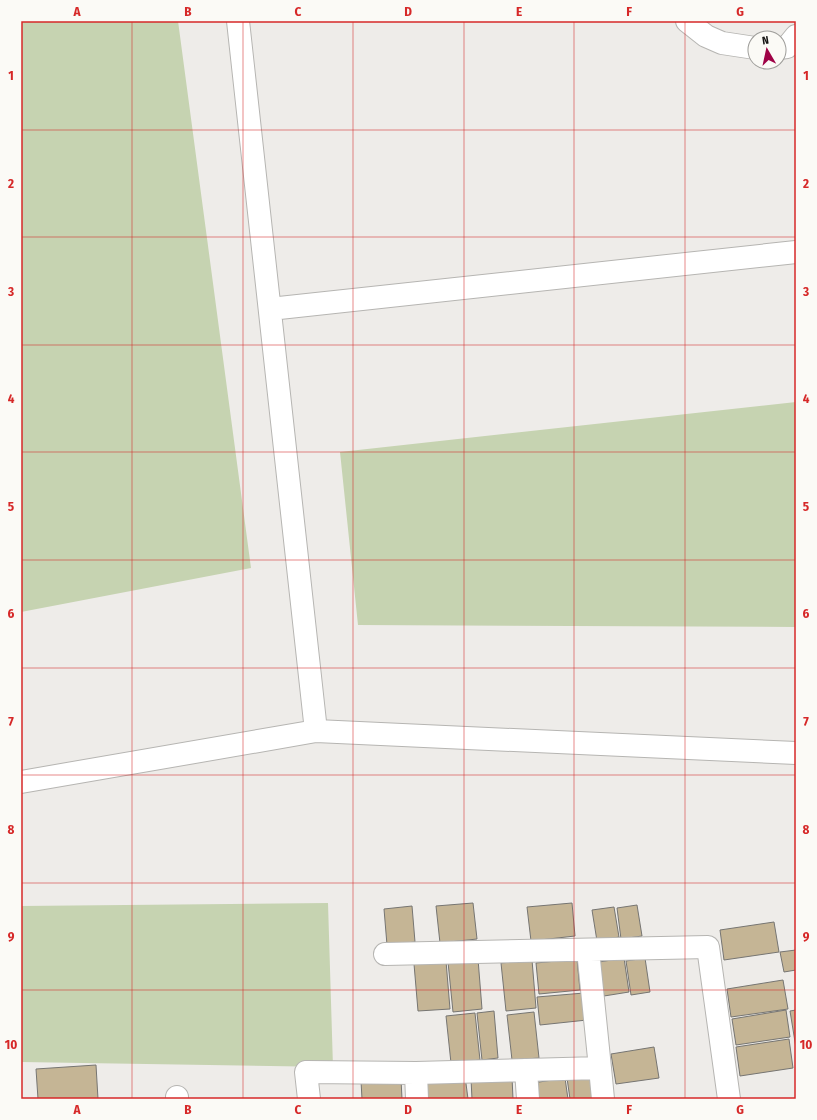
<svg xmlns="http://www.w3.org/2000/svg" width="817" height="1120" font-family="'Fira Sans Condensed',sans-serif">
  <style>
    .green { fill: #c6d3b1 }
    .building { fill: #c5b595; stroke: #767572 }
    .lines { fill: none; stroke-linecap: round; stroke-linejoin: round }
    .minor-casing { stroke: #b6b5b2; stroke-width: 24 }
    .minor { stroke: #fff; stroke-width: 22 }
    .grid { fill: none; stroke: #d62828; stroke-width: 1; stroke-opacity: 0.55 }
    .neatline { fill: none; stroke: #d62828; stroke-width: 1.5 }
    .grid-label { font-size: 13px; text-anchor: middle; font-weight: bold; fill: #d62828 }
  </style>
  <rect width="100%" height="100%" fill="#eeece9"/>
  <path class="green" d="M21,21h157l73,547 -230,44z
    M796,402v225l-438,-2 -18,-173z
    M328,903l5,164 -312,-5v-156z"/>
  <path class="building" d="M473,903l4,36 -37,4 -4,-37z
    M572,903l3,33 -44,5 -4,-34z
    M637,905l5,31 -21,3 -4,-31z
    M412,906l3,36 -28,3 -3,-36z
    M614,907l5,30 -22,4 -5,-31z
    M774,922l5,30 -55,8 -4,-30z
    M796,950v20l-12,2 -4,-20z
    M624,958l5,34 -25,4 -5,-34z
    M645,958l5,34 -19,3 -5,-34z
    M478,959l4,50 -29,3 -5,-50z
    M577,959l3,31 -41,4 -3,-31z
    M532,960l4,48 -30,3 -5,-48z
    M446,961l4,48 -32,2 -4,-47z
    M783,980l5,29 -57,8 -4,-28z
    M584,993l3,27 -47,5 -3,-28z
    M786,1010l4,27 -54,8 -4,-26z
    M796,1010v38l-6,-37z
    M494,1011l4,47 -16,2 -5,-47z
    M534,1012l5,46 -27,2 -5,-45z
    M475,1013l5,47 -29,3 -5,-47z
    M789,1039l4,29 -53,8 -4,-29z
    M654,1047l5,31 -43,6 -5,-30z
    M96,1065l2,34h-60l-2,-30z
    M594,1074l4,25h-28l-3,-21z
    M465,1076l3,23h-41l-2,-18z
    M512,1077l1,22h-41l-1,-20z
    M565,1078l3,21h-33l-2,-16z
    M401,1079l1,20h-40l-1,-18z"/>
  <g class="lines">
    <defs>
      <path id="minor" d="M238,21l78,710
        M687,21l19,15 16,7 33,5
        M779,48l8,-1 9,-11
        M270,309l526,-57
        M21,782l295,-51 480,22
        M385,954l323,-7 21,152
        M600,1068l3,31
        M526,1070l2,29
        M416,1073l1,26
        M177,1097v2
        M309,1099l-3,-27 110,1 184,-5 -12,-118"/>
    </defs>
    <use href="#minor" class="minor-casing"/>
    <use href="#minor" class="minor"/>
  </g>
  <path class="grid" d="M132,21v1078M243,21v1078M353,21v1078M464,21v1078M574,21v1078M685,21v1078M21,130h775M21,237h775M21,345h775M21,452h775M21,560h775M21,668h775M21,775h775M21,883h775M21,990h775"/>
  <rect width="817" height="1120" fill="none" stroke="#fbfaf6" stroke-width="44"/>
  <g transform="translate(767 50) rotate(351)"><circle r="19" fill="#fbfaf6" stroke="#9e9d9a"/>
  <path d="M0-3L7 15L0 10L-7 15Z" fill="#9f0246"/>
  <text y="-6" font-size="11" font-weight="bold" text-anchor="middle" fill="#131211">N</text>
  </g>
  <rect x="22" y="22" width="773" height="1076" class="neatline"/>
  <g class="grid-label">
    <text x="77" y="16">A</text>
    <text x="188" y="16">B</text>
    <text x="298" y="16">C</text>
    <text x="408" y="16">D</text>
    <text x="519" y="16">E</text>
    <text x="629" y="16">F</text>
    <text x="740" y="16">G</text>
    <text x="11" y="80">1</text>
    <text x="806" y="80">1</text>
    <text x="11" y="188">2</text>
    <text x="806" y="188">2</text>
    <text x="11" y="296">3</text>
    <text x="806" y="296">3</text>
    <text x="11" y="403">4</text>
    <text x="806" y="403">4</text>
    <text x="11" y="511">5</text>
    <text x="806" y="511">5</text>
    <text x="11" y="618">6</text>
    <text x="806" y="618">6</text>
    <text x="11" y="726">7</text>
    <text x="806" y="726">7</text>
    <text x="11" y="834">8</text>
    <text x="806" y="834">8</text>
    <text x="11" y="941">9</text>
    <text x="806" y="941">9</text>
    <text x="11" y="1049">10</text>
    <text x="806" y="1049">10</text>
    <text x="77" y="1114">A</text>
    <text x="188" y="1114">B</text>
    <text x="298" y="1114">C</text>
    <text x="408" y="1114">D</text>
    <text x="519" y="1114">E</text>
    <text x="629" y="1114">F</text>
    <text x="740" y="1114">G</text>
  </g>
</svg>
